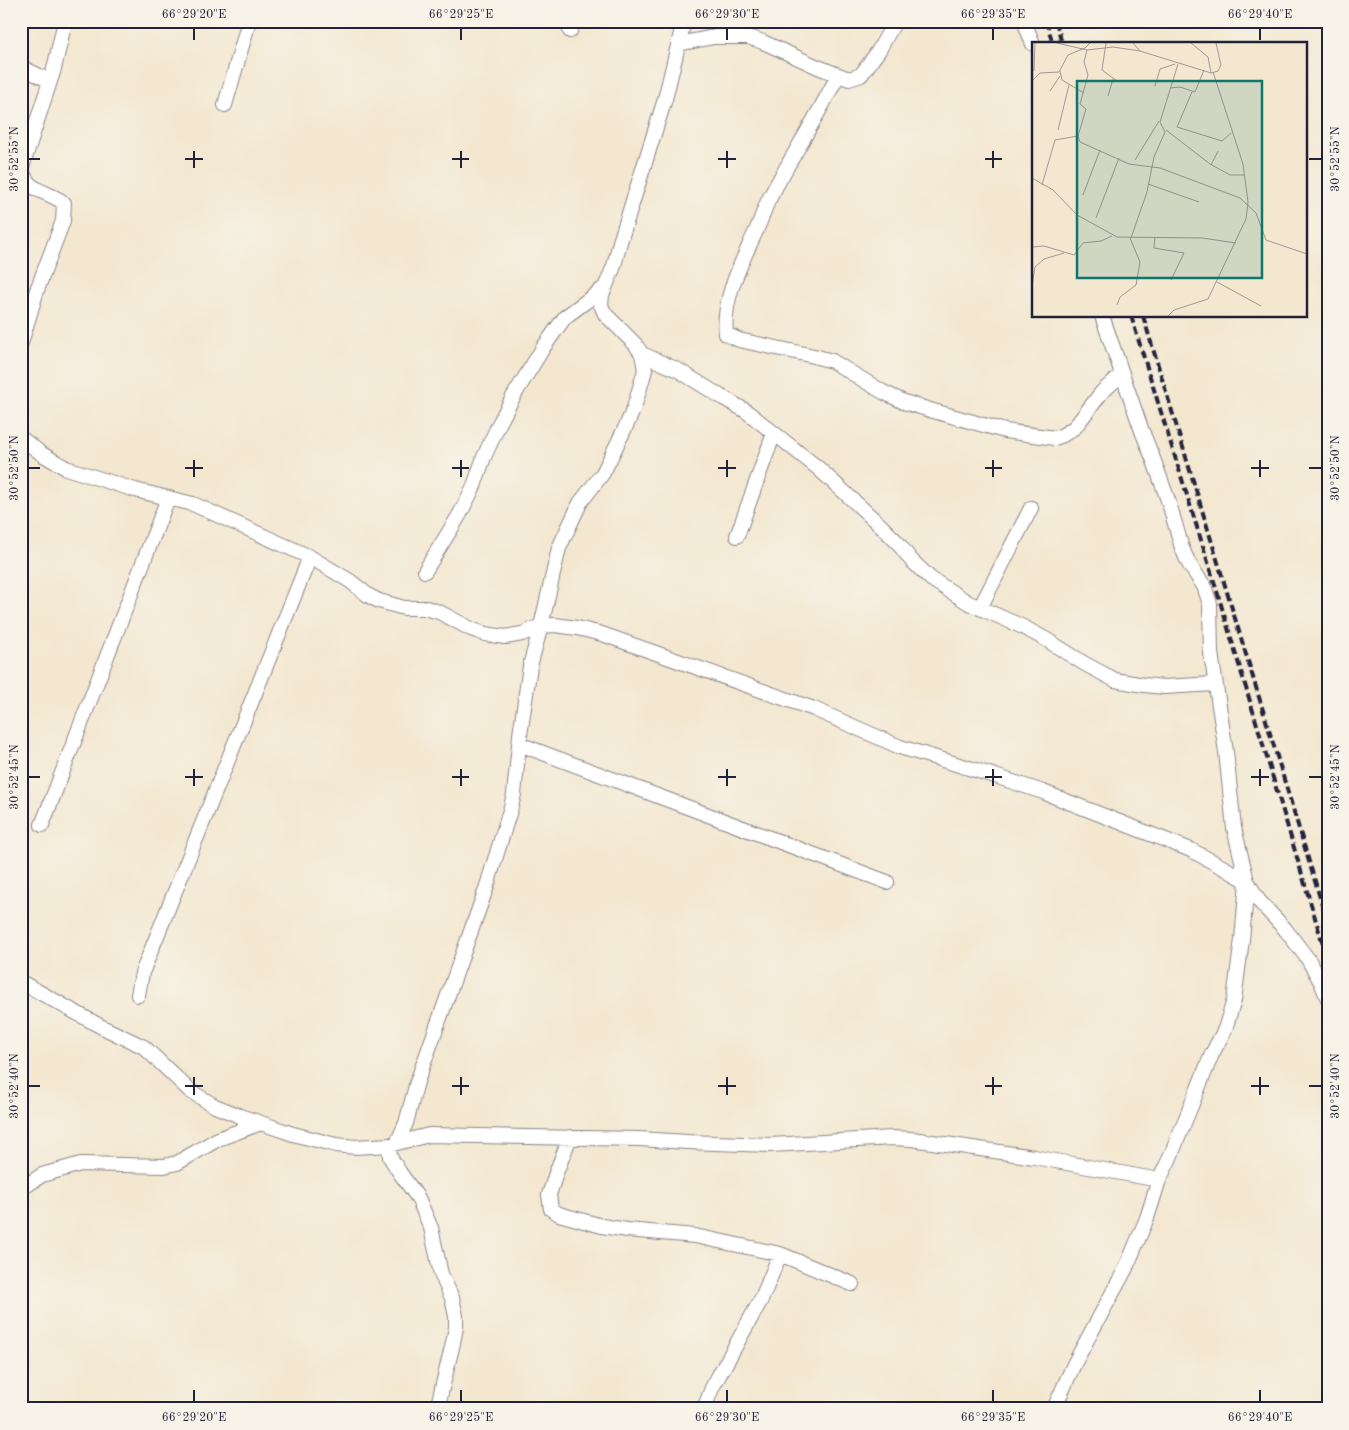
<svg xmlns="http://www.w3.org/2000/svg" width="1349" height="1430" font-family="'Old Standard TT',serif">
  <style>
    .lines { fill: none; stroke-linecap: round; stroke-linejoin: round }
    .minor-casing { stroke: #8a8486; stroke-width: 16 }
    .minor { stroke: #fff; stroke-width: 14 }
    .rail { stroke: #22223b; stroke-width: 4; stroke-dasharray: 8 4; stroke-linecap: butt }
    .ticks { fill: none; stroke: #22223b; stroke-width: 2 }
    .inset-road { fill: none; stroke: #9f9894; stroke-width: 1 }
    .view { fill: #0f766e; fill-opacity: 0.15; stroke: #0f766e; stroke-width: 2.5 }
    .inset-edge { fill: none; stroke: #22223b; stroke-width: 2.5 }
    .neatline { fill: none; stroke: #22223b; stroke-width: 2 }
    .ticks-label { font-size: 12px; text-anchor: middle; fill: #22223b }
  </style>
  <rect width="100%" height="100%" fill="#f7f3e8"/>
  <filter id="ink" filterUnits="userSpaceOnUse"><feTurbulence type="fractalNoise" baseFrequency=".02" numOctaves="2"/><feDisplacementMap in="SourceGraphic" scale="10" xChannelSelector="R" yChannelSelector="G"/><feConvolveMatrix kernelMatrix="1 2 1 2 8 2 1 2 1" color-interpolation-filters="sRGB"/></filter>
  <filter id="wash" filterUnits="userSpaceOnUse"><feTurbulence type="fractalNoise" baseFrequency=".0096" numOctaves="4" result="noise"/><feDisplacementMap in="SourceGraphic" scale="20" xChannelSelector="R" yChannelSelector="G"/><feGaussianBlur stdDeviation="1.12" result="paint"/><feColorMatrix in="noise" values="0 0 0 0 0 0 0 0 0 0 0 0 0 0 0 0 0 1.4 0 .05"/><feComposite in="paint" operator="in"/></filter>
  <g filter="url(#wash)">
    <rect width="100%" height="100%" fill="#f3e7d0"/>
  </g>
  <g filter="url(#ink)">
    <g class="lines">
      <defs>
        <path id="minor" d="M1024,21l9,23
          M570,31l3,-10
          M678,44l36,-7h34l15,5 55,25 31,12 12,-4 18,-25 16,-29
          M21,67l29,14
          M838,75c-21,43 -48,84 -70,126 -5,11 -8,22 -13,32 -14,31 -33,66 -29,101l13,6 75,16 18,5 51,31 21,10 26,8 75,21 50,7 8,-3 12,-8 27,-35 20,-18
          M225,105l24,-84
          M21,343l16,-53 26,-69 1,-18c-17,-13 -39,-11 -42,-36l32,-98 11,-48
          M642,354l36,16 42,26 26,15 72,57 63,58 17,17 13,17 20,19 38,24 54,24 24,13 38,24 30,16 29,5 20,2 51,-3
          M21,438l21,16 24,14 69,22 58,14 117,53 40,24 19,15 10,5 25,7h22l13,4 32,17 14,5 20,3 17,-3 19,-8 14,-1 22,3 25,6 212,75 86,38 95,29 48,16 148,58 35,19 21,12 12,20 26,28 23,30 13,23 7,17
          M737,536l37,-103
          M425,571l35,-57 14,-28 10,-29 15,-33 14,-27 30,-49 22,-31 39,-29
          M980,608l51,-100
          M519,744l368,138
          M42,825l126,-327
          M21,982l79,44 44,21 46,44 25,15 25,10 21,7 32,11 43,11 19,2 34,-2 40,-10 210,4 49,3 83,3 121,-7 20,1 122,18 125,23
          M138,995l4,-22 168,-416
          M570,1137l-14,36 -7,22 2,14 8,5 43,12 25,4 68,6 85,18 -18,44 -50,90 -8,21
          M397,1143l9,-20 11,-41 69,-193 25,-82 3,-13 6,-59 10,-69 11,-40 18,-78 21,-45 23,-30 24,-49 7,-16 11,-38 -3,-16 -7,-10 -30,-30 -4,-9 1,-10 12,-29 6,-24 45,-143 19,-78
          M389,1145l1,12 10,16 18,25 13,30 10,46 11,24 4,18v11l-3,16 -16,66
          M21,1189l21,-14 39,-11 83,2 13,-3 41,-24 43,-16
          M780,1254l72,30
          M1054,1409l20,-45 52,-96 21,-50 12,-38 10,-20 43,-106 13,-25 9,-29 4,-31 4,-29 5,-59 -13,-53 -8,-76 -15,-99 -1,-49 -6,-18 -15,-22 -7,-16 -13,-45 -15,-42 -12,-30 -40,-115"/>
      </defs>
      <use href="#minor" class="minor-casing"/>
      <use href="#minor" class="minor"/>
      <path class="rail" d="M1046,21l7,23
        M1056,21l6,23
        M1131,316l85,272 112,373
        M1143,316l185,608"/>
    </g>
  </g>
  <path class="ticks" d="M194,28v12M461,28v12M727,28v12M993,28v12M1260,28v12M194,151v17M461,151v17M727,151v17M993,151v17M28,159h12M185,159h18M452,159h17M718,159h18M985,159h17M1309,159h13M194,460v17M461,460v17M727,460v17M993,460v17M1260,460v17M28,468h12M185,468h18M452,468h17M718,468h18M985,468h17M1251,468h18M1309,468h13M194,769v17M461,769v17M727,769v17M993,769v17M1260,769v17M28,777h12M185,777h18M452,777h17M718,777h18M985,777h17M1251,777h18M1309,777h13M194,1077v18M461,1077v18M727,1077v18M993,1077v18M1260,1077v18M28,1086h12M185,1086h18M452,1086h17M718,1086h18M985,1086h17M1251,1086h18M1309,1086h13M194,1390v12M461,1390v12M727,1390v12M993,1390v12M1260,1390v12"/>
  <g transform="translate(1032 42)">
    <rect width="275" height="275" fill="#f3e7d0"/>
    <path class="inset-road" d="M25,1l30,7 26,-3 27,4M74,1l-4,27 15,11M101,1l7,8 71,22 7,-2 3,-6 -5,-22M159,1l17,14 3,16M55,8l-3,12 4,13 -8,29 6,5 -8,27 2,6 49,22 31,4 80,30 16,15 10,27 41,14M2,29l1,-28M28,29l2,9 22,13M0,39l8,-8 19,-1 9,-17 17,-7 5,-5M123,44l5,-17 15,-5M138,46l10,-1 15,5 9,-22M18,49l10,-15M160,50l-15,35 45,14 9,-8M76,54l5,-17M26,88l11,-45M134,88l44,34 20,11h14M103,118l24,-39M179,123l7,-14M0,136l21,12 24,25 40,22 85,1 34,5M116,142l51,18M10,143l13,-45 23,-4M51,153l17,-45M64,176l23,-60M123,195l-1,11 30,5 -13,27M99,196l16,-46 7,-35 11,-25 -5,-10 18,-58M0,205l12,-1 30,9 9,-12 18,-2 11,-5M185,240l44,24M0,244l3,-19 9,-8 20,-6M85,263l3,-8 16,-12 4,-23 -10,-24M136,274l6,-6 34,-11 38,-80 2,-17 -5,-38 -30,-92"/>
    <path class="view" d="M45,39h185v197h-185z"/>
    <rect width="275" height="275" class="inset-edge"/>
  </g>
  <rect width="1349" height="1430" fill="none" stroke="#f7f3e8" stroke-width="55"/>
  <rect x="28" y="28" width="1294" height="1374" class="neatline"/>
  <g class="ticks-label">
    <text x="194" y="18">66°29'20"E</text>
    <text x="461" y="18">66°29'25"E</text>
    <text x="727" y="18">66°29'30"E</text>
    <text x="993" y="18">66°29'35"E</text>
    <text x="1260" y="18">66°29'40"E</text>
    <text transform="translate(14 159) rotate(-90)" y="4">30°52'55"N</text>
    <text transform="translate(1335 159) rotate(-90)" y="4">30°52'55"N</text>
    <text transform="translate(14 468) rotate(-90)" y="4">30°52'50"N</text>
    <text transform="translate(1335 468) rotate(-90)" y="4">30°52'50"N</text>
    <text transform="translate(14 777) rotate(-90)" y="4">30°52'45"N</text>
    <text transform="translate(1335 777) rotate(-90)" y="4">30°52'45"N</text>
    <text transform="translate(14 1086) rotate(-90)" y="4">30°52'40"N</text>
    <text transform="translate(1335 1086) rotate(-90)" y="4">30°52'40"N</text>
    <text x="194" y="1421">66°29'20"E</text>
    <text x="461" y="1421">66°29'25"E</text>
    <text x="727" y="1421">66°29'30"E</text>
    <text x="993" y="1421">66°29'35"E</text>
    <text x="1260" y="1421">66°29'40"E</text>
  </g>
</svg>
